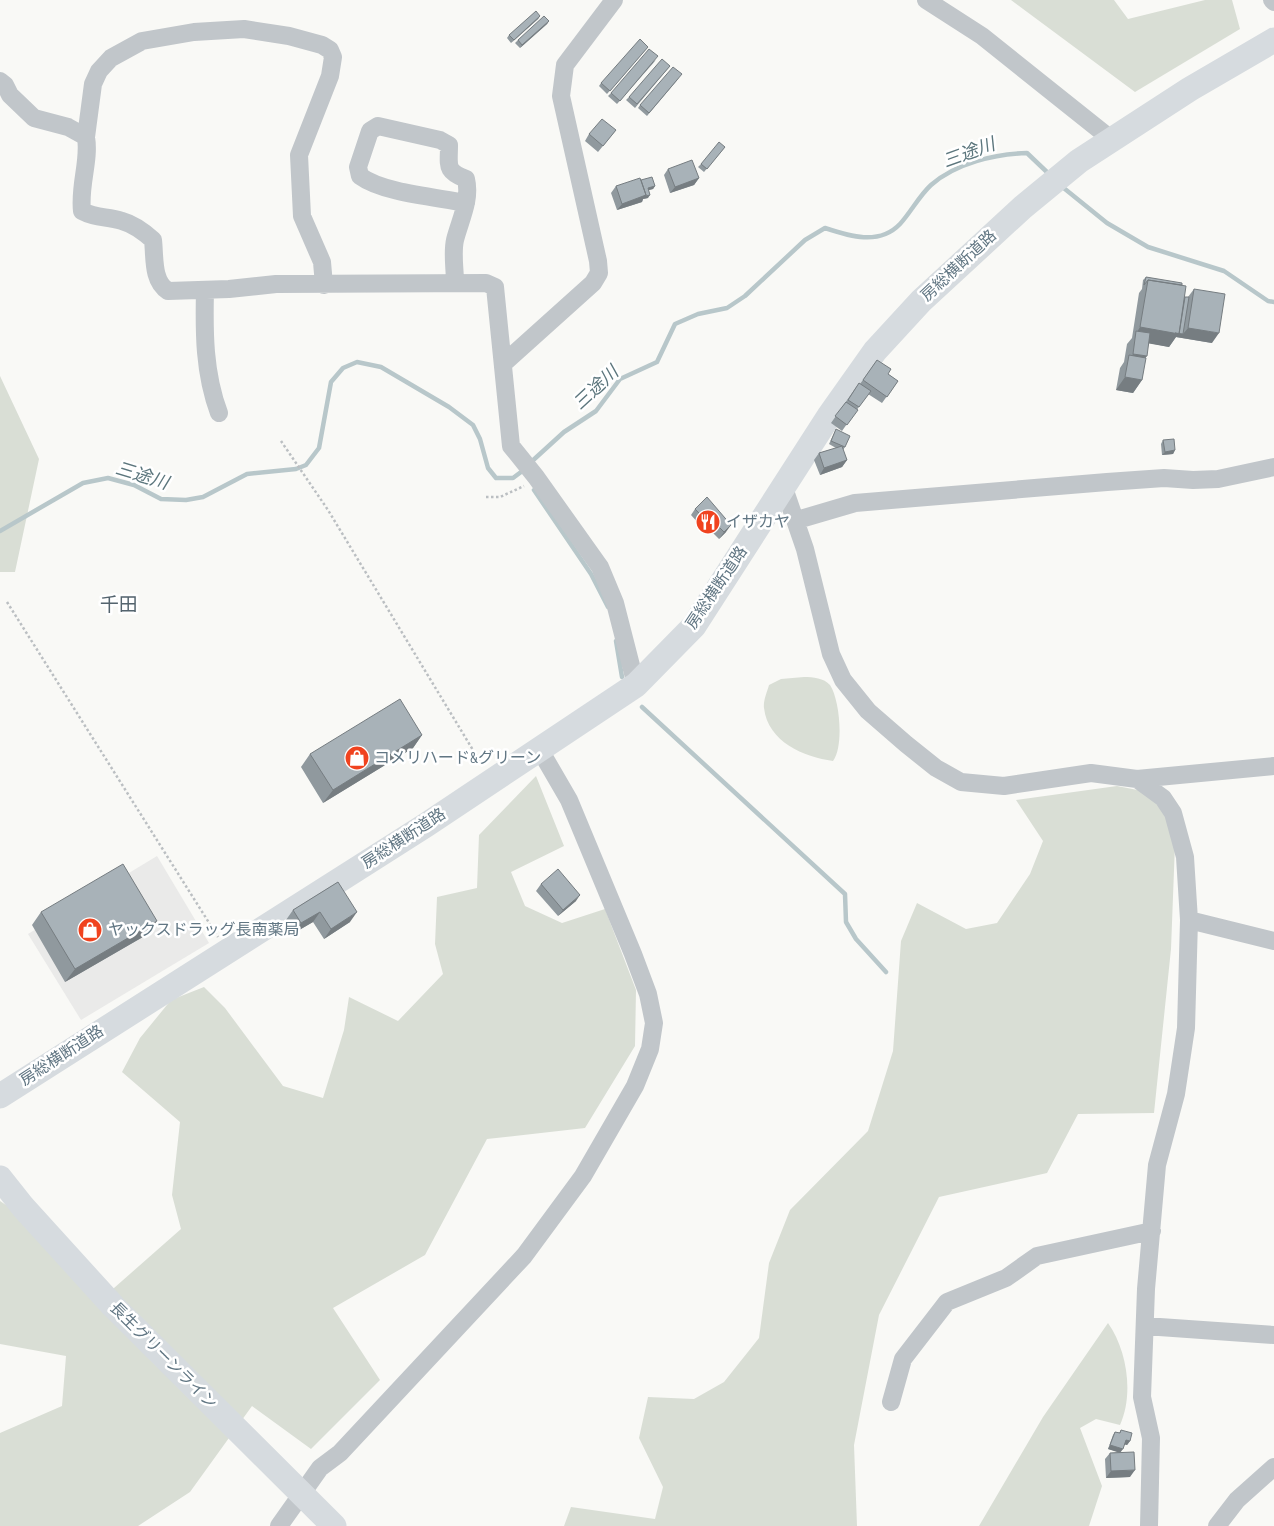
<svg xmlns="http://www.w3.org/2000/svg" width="1274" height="1526" font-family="'Sofia Sans Condensed','Noto Sans JP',sans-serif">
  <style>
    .built { fill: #eaeae9 }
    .green { fill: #d9ded5 }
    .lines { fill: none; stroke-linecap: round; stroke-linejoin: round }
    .stream { stroke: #b8c7ca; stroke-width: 4.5 }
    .path { stroke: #bbbfc2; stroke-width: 2.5; stroke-dasharray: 2.5 2.5; stroke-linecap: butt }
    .minor { stroke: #c1c6ca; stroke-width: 18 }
    .highway { stroke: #d6dbdf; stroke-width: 25 }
    .wall { fill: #90999e }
    .shaded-wall { fill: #767d81 }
    .building { fill: #a8b2b8; stroke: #767d81 }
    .labels { text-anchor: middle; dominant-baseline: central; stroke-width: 5; stroke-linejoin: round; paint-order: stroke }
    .street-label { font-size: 16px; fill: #617683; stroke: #fff }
    .poi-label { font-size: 16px; fill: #617683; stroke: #fff; text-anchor: start }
    .water-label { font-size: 18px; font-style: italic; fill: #5c767d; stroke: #fff }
    .quarter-label { font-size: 19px; fill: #54646e; stroke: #fff }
  </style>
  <rect width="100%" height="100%" fill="#f9f9f6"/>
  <path class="built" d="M157,856l52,87 -128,77 -53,-86z"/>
  <path class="green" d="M1011,0h103l14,19 77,-19h27l8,29 -105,63z
    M0,376l39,83 -24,113h-15z
    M804,677c9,0 20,1 26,8 10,15 14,62 3,76 -29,-4 -65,-19 -69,-53 -1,-7 3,-16 5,-23l12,-6z
    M536,776l28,70 -53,26 14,34 37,17 43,-14 31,81 -1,56 -50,82 -98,11 -62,116 -92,53 47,72 -69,69 -59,-43 -62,86 -52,34h-138v-93l62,-27 4,-50 -66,-12v-143l9,6 88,96 84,-74 -9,-34 8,-73 -58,-50 18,-34 31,-38 33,-13 21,21 58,78 40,12 21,-68 5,-33 49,24 45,-47 -8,-30 2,-47 40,-9 2,-53z
    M1117,786l46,9 12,49 -4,105 -17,164 -76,1 -31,59 -108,24 -60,118 -25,130 3,81h-293l7,-19 84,12 8,-32 -24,-49 9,-41 46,2 30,-17 35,-44 10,-75 21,-53 78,-79 25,-80 8,-110 16,-38 49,26 31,-6 33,-49 13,-33 -27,-41z
    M1108,1323c19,27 26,71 12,102l-24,-6 -16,9 22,58 -13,40h-110l64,-109z"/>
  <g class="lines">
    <path class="stream" d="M1060,185l47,38 41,24 76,24 44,30 6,1
      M530,463l34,-31 32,-21 24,-32 37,-17 18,-38 23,-10 29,-6 18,-12 60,-56 20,-12c24,8 54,18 75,-4 11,-12 19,-28 31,-39 25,-22 64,-31 96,-32l22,21
      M534,490l57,84 17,33
      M0,531l83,-48 25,-5 26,7 27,14 25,1 17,-3 44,-23 49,-5 10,-4 13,-17 12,-66 12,-14 14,-6 24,5 68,40 24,18 7,14 8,29 8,10h17l12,-9
      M616,641l6,36
      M642,707l203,187 1,28 10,17 30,33"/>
    <path class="path" d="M281,441l47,69 154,255
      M486,497h14l24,-11
      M7,602l211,335"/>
    <path class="minor" d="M926,0l56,36 129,103
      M1272,0l2,2
      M0,81l5,4 5,10 24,23 34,9 18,10c4,24 -7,48 -4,74 15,8 25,5 40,10 11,3 22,11 31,19 2,17 -1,41 15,51l61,-2 47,-5 210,-1 9,4 16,159 25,31 64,90 15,36 21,82
      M86,137l7,-53 6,-13 12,-13 31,-17 52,-9 50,-3 45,7 33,9 8,5 3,7 -3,19 -31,79 3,61 20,46 2,23
      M455,283c0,-14 -3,-30 0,-43 5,-20 16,-40 11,-61 -21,-8 -17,-13 -17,-34l-9,-5 -62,-14 -8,5 -12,36 2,9c23,17 76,21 106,27
      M205,290c-1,42 -1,83 14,123
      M504,363l89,-80 6,-10 -1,-12 -37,-165 4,-31 49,-65
      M784,488l21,61 26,105 12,26 25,31 38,33 30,24 25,14 43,4 87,-13 46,6 26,19 10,15 12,44 4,63 -3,108 -10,66 -19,71 -11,124 -4,108 9,41 -2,88
      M797,520l58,-17 252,-21 57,-4 29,2 25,-1 56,-12
      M1137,779l137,-13
      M1189,920l85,21
      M1145,1326l129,9
      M891,1402l12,-43 44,-57 59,-24 31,-22 115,-25
      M279,1526l41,-58 20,-15 184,-197 59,-80 52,-90 15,-37 4,-26 -6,-29 -15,-40 -64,-154 -29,-50
      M1217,1526l20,-26 37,-33"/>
    <path class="highway" d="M0,1096l426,-271 210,-140 58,-59 135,-210 46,-65 46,-50 102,-94 56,-46 111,-72 84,-49
      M0,1178l23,29 90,99 221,220"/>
  </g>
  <path class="wall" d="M540,16l-2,3 -27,24 -4,-5 2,-3z
    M549,21l-2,3 -27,24 -5,-5 3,-3z
    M648,47l-41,47 -8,-8 2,-3z
    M656,60l-39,44 -9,-8 3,-3z
    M670,66l-35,42 -9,-8 3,-3z
    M679,78l-32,38 -9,-8 2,-3z
    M616,130l-18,22 -13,-11 4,-7z
    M725,147l-21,25 -6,-5 3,-3z
    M668,169l31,9 -5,7 -24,8 -6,-18z
    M641,180l14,6 -2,3 -4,1 -1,8 -5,1 -1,3 -25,8 -6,-17 5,-7z
    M1146,277l36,8 3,12h3l6,-8 18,54 -36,-6 -7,10 -20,-4 -4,15 -3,22 -9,13 -17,-3 4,-22 4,-6 3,-18 5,-6 7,-45 3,-4 1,-9z
    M877,360l11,14 10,7 -16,22 -14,-9 -26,37 -11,-8 28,-40 1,1z
    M836,429l9,18 -2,3 4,10 -5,7 -22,8 -6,-15 5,-7 17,-5 -7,-4z
    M1163,440l12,10 -2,4 -11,1 -1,-11z
    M707,497l19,35 -7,7 -17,-17 -2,3 -9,-10 4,-6z
    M422,735l-9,13 -90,55 -22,-36 9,-13z
    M338,882l12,40 -26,17 -11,-17 -19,11 -8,-13 7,-10z
    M541,884l35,17 -18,15 -22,-25z
    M41,912l107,22 -83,48 -33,-57z
    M1121,1430l9,11 -3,4 -3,-1 -4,8 10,25 -24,1 -1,-19 5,-6 10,-1 -12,-3 5,-14 2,-3 4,1z"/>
  <path class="shaded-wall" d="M540,16l-2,3 -27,24 3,-3z
    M549,21l-2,3 -27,24 2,-3z
    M699,178l-5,7 -24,8 5,-6z
    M655,186l-2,3 -8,2 3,-3z
    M646,195h4l-2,3 -5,1 -1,3 -25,8 5,-6z
    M1140,327l43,7 5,-6 31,5 -7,10 -36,-6 -7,10 -34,-6 1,-7z
    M1133,354l14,2 -10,13 -9,-9z
    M1125,377l17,3 -9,13 -17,-3z
    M1175,450l-2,4 -11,1 3,-3z
    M847,460l-5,7 -22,8 4,-7z
    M731,525l-5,7 -7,7 5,-7z
    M422,735l-9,13 -90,55 10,-13z
    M580,895l-4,6 -18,15 5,-6z
    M320,912l-7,10 -19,11 7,-10z
    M357,912l-7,10 -26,17 7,-10z
    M157,921l-9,13 -83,48 10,-13z
    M1126,1440l4,1 -3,4 -4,-1z
    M1110,1445l13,4 -3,4 -12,-4z
    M1135,1470l-5,7 -24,1 5,-7z"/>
  <path class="building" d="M536,11l4,5 -26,24 -5,-5z
    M544,16l5,5 -27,24 -4,-5z
    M640,39l8,8 -38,44 -9,-8z
    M649,49l9,7 -38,45 -9,-8z
    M662,59l8,7 -33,38 -8,-7z
    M673,67l9,7 -33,39 -9,-8z
    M602,119l14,11 -13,16 -14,-12z
    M719,142l6,5 -18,22 -6,-5z
    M692,160l7,18 -24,9 -7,-18z
    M652,177l3,9 -7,2 2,7 -4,1v-1l-5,-15z
    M640,178l6,17 -24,9 -6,-18z
    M1146,277l36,6v2l-34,-5 -4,5z
    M1148,280l38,6 -7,48 -39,-7z
    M1194,289l31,5 -6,39 -31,-5z
    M1185,297h4l-6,37 -8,-1 4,1z
    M1136,331l14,2 -3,23 -14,-2z
    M1129,355l17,3 -4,22 -17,-3z
    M877,360l14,9 -3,5 10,7 -11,16 -24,-17z
    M859,383l12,8 -12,16 -11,-7z
    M846,402l12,8 -11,15 -12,-9z
    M836,429l14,7 -5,11 -14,-6z
    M1174,439l1,11 -10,2 -2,-12z
    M842,446l5,14 -23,8 -5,-15z
    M707,497l24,28 -7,7 -17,-17 -3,3 -9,-9z
    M400,699l22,36 -89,55 -23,-36z
    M123,864l34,57 -82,48 -34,-57z
    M558,869l22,26 -17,15 -22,-26z
    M338,882l19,30 -26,17 -11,-17 -19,11 -8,-13z
    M1121,1430l11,3 -2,8 -4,-1 -3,9 -13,-4 5,-13 5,1z
    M1134,1452l1,18 -24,1 -1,-18z"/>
  <defs>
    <symbol id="restaurant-disc" viewBox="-11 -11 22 22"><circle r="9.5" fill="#f0431f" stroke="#fff"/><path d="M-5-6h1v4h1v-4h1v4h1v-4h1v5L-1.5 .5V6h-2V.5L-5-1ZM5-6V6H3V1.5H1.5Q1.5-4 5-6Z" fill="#fff"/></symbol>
    <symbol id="shop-disc" viewBox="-11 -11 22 22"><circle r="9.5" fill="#f0431f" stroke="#fff"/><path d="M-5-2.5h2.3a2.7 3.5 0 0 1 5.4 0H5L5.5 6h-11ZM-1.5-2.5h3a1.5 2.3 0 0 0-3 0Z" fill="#fff"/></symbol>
  </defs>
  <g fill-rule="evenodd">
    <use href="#restaurant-disc" x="694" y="508" width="28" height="28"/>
    <use href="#shop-disc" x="343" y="744" width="28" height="28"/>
    <use href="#shop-disc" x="76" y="916" width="28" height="28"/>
  </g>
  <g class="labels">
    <g class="street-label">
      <text transform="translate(959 266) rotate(-43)">房総横断道路</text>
      <text transform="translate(717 588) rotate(-56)">房総横断道路</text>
      <text transform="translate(404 839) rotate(-33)">房総横断道路</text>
      <text transform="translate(62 1056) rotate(-33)">房総横断道路</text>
      <text transform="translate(163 1356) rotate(45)">長生グリーンライン</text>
    </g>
    <g class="poi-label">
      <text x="726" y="522">イザカヤ</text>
      <text x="374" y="758">コメリハード&amp;グリーン</text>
      <text x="108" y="930">ヤックスドラッグ長南薬局</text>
    </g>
    <g class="water-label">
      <text transform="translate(969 153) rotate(-20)">三途川</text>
      <text transform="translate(596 388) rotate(-43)">三途川</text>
      <text transform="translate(142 476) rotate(17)">三途川</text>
    </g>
    <g class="quarter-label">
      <text x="119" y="605">千田</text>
    </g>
  </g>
</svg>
